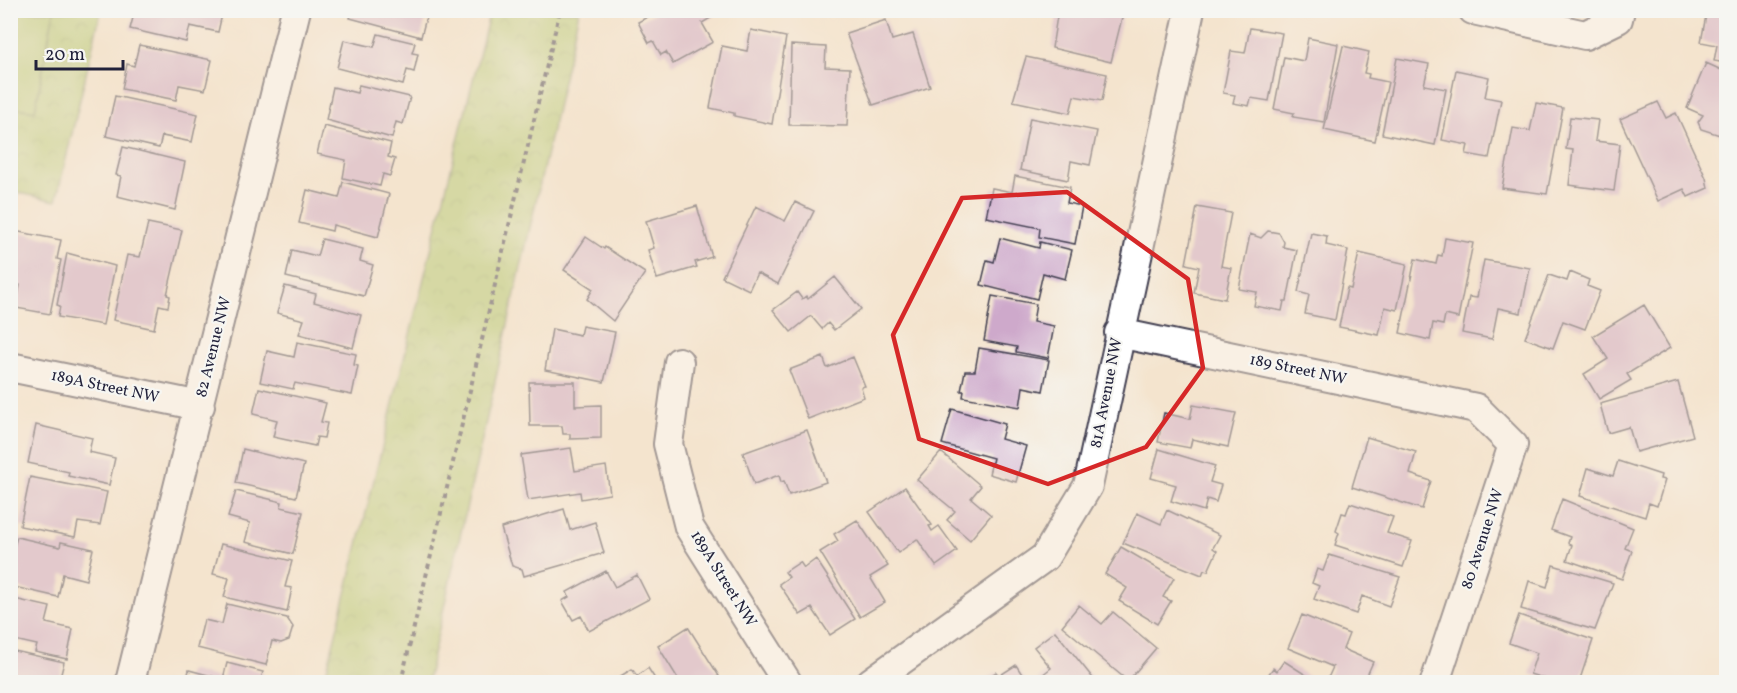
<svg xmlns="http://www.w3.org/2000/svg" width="1737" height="693" font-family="Vollkorn,serif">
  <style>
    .park { fill: url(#park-crowns); stroke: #6a7656; stroke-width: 1.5 }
    .pitch { fill: #b1cb71; stroke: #6a7656; stroke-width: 1.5 }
    .building { fill: #cea9cb }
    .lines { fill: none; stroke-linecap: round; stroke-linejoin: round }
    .minor-casing { stroke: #423f51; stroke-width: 32 }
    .path { stroke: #423f51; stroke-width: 4; stroke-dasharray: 4.5 4.5; stroke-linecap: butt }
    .minor { stroke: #fff; stroke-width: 28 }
    .marked { fill: none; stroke: #d62828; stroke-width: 4.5; stroke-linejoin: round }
    .labels { text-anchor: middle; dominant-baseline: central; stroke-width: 4.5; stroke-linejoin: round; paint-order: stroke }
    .street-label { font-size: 16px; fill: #22223b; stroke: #f6f6f2 }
  </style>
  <defs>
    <pattern id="park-crowns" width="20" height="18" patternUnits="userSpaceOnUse" patternTransform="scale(1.5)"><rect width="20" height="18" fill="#b1cb71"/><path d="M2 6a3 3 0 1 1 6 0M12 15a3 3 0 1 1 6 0" fill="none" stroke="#98ae63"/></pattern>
  </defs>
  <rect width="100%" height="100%" fill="#f6f6f2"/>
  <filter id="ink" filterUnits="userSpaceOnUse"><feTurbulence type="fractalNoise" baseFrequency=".0167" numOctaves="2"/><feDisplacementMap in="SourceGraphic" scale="12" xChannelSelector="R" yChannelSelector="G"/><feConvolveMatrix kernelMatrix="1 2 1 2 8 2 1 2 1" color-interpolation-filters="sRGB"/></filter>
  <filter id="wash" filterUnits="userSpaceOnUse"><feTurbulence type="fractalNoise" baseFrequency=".008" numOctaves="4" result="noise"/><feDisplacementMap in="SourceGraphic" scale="24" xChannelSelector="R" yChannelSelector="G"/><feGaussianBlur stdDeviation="1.35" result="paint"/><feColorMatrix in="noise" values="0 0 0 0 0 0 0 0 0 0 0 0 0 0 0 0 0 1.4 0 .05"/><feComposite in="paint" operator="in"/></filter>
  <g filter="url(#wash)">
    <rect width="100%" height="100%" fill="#f4e4ce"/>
    <path class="park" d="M11,11h90l-45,190 -45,-10z
      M490,11h89l-152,671h-103z"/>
    <path class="pitch" d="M10,11h44l-19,100 -24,-4z"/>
    <g id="blocks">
      <path class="building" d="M135,10h88l-5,22 -28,-6 -4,16 -56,-13z
        M352,10h76l-7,27 -71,-19z
        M660,10h64l-22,13 11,19 -40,22 -7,-12 -5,3 -8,-14 -4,2 -11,-21z
        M1058,10h50l15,4 -12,48 -59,-14z
        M1707,10h19v53l-12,-2 3,-16 -16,-3z
        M886,20l6,20 21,-6 17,53 -57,18 -27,-72z
        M1250,28l32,5 -13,68 -18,-3 -2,8 -16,-3 2,-8 -12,-2 8,-42 14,2z
        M751,30l35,7 -14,87 -38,-8v-3l-24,-5 12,-62 25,5z
        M378,34l37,9 -3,10 6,1 -4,18 -7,-2 -4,15 -66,-17 7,-28 30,7z
        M1308,38l30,6 -14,78 -31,-5 1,-4 -20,-4 10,-52 20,4z
        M139,45l73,15 -7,30 -26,-5 -3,15 -54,-11 5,-25 7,2z
        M791,45l35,2 -1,20 25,1 -3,58 -58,-1z
        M1343,46l26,6 -5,21 5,1 -1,4 20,4 -13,59 -51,-11z
        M1026,57l81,17 -5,27 -28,-5 -4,17 -57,-12z
        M1397,58l32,6 -5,21 22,4 -11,56 -53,-11z
        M1706,63l20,9v65l-25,-8 -3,-7 5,-7 -16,-7z
        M1456,70l33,7 -4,20 16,3 -12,58 -23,-4 2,-9 -26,-5z
        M359,85l51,12 -7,27 -7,-2 -4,16 -66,-18 7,-33 24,6z
        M115,96l83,18 -6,28 -30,-6 -3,12 -53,-12z
        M1658,102l8,16 10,-5 30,65 2,10 -20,9 -4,-8 -26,12 -38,-82z
        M1536,103l27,5 -16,86 -45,-6 11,-60 17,3z
        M1570,117l28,3 -3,21 25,3 -6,47 -45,-6 4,-35 -7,-1z
        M1030,118l67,13 -7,34 -19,-4 -3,19 -48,-10z
        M324,126l67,17 -3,14 7,2 -5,17 -7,-2 -3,12 -37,-8 3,-18 -29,-6z
        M123,147l62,15 -10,48 -58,-14 4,-20 -5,-1z
        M1015,176l55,11 -3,16 15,3 -7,38 -36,-7 1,-9 -54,-11 6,-29 20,4z
        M343,182l46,12 -11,43 -45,-12 -1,6 -33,-8 8,-33 32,8z
        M795,202l19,9 -36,73 -21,-11 -8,17 -27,-13 34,-71 29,15z
        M697,206l15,51 -17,5 2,5 -40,12 -9,-29 6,-2 -8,-27z
        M1197,207l34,6 -10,53 10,2 -6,31 -31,-6 5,-26 -13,-3z
        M148,223l34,7 -15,65 3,1 -2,11 -9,-2 -5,24 -41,-9 14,-65 13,2z
        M14,231l47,9 -4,19 4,1 -11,54 -34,-6 4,-23 -10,-2v-35z
        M1268,231l11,2 5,9 -1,5 14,3 -10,51h-3l-2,10 -28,-5 3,-14 -18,-3 11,-55 11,4z
        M1311,233l16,3 -1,9 22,5 -13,70 -30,-6 4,-19 -11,-3z
        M586,237l18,12 1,-2 40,26 -32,48 -26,-22 6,-10 -29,-19z
        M1000,238l39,10 1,-6 32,8 -7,29 -22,-6 -6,26 -56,-14 6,-25 7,2z
        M1445,238l28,5 -15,75 -13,-3 -2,10 -10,-2 -3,17 -30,-7 15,-74 21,5 2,-9 4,1z
        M322,239l41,10 -3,12 13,4 -9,31 -78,-19 6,-27 25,6z
        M67,253l48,13 -12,59 -45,-8 2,-11 -3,-1z
        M1359,253l48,11 -10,46 -12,-3 -6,28 -40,-8 8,-39 4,1z
        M1484,260l46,8 -9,45 -23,-5 -6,31 -30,-6 7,-36 8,1z
        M1570,272l19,8 -2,6 13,5 -15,38 -22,-8 -10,27 -28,-10 24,-63 18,6z
        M835,277l26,32 -27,21 -6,-7 -6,6 -11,-13 -20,16 -18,-22 24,-18 5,7 4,-3 2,3z
        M285,286l31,8 -2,8 47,13 -8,33 -54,-14 5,-14 -27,-7z
        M992,296l44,8 -3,18 21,4 -6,32 -32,-6 1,-5 -33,-6z
        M1644,305l26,43 -43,26 4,6 -32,19 -15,-25 24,-15 -15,-23z
        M582,326l33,6 -11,50 -59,-12 7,-41 28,6z
        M297,342l59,12 -2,11 4,1 -6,29 -57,-12 -2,6 -33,-7 7,-31 27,6z
        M979,348l70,12 -6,31 -20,-4 -3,20 -57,-10 1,-6h-3l4,-20h10z
        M823,357l4,11 26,-11 12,29 -4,1 3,10 -56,22 -19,-49z
        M529,382h46v24l26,-1v33l-31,1v-5h-7l-1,-8h-32z
        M1678,382l15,54 -57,16 -7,-25 -21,6 -8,-29z
        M259,388l67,15 -5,19 6,1 -3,15 -7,-1 -2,9 -42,-9 4,-17 -24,-6z
        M1193,405l43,8 -8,34 -36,-8 -2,9 -32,-6 6,-29 26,6z
        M952,409l53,15 -4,15 25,7 -10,36 -27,-8 4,-16 -51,-14z
        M36,425l56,13 -3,14 26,6 -6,27 -41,-9 1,-4 -41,-9z
        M807,430l19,52 -37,13 -5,-14 -3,1 -2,-7 -25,9 -11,-31z
        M1367,437l49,15 -6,22 21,7 -9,28 -70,-22z
        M571,448l4,23 31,-5 4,28 -29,5 -1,-7 -52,8 -7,-45z
        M243,449l61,15 -8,33 -60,-14z
        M1159,449l56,17 -5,16 11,3 -5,17 -9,-3 -3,12 -33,-10 5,-16 -25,-7z
        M941,452l40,34 -10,12 20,17 -21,25 -23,-20 8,-9 -38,-31z
        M1618,461l43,14 -1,4 5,1 -8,26 -8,-3 -4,14 -65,-21 8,-28 25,8z
        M30,477l77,15 -7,33 -22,-3 -3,15 -55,-11z
        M905,487l27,38 -3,1 3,5 7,-5 18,25 -21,15 -19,-27 -19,14 -29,-41z
        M236,491l46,11 -1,5 22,5 -10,42 -48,-12 5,-19 -22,-6z
        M1562,499l71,29 -8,20 7,3 -10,28 -55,-19 5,-15 -4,-2 2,-6 -19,-7z
        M1350,503l43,14 -6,16 25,8 -9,26 -68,-22 4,-12 -3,-2 6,-18 4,1z
        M564,509l6,21 25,-8 9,31 -80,23 -2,-7 -10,-3 -11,-38z
        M1167,510l53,25 -7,13 4,3 -9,20 -4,-1 -2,5 -79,-32 14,-30 24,11z
        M857,520l31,46 -18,11 15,25 -25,15 -40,-65 18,-11 -4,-7z
        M17,537l43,10 1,-5 32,7 -7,31 -23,-6 -5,23 -48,-11v-26z
        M221,544l71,17 -7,26 7,1 -5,24 -63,-15 5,-19 -16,-4z
        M1121,547l53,31 -11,19 8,4 -14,23 -38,-23 8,-13 -22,-14z
        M1329,555l71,22 -11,29 -27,-10 -6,18 -42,-15 5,-13 -7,-3 5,-14 6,2z
        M816,559l39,60 -25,16 -18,-27 -12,7 -21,-31 10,-7 -4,-5 15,-10 4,6z
        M1553,565l60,18 -18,47 -74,-21 8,-28 18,6z
        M606,571l9,16 22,-12 12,24 -60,32 -8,-15 -8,4 -11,-19 7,-4 -2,-5z
        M10,598l40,9 -4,16 27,6 -6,30 -32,-7 2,-7 -27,-6z
        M227,604l60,14 6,9 -4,13 -8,3 -9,-2 -6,24 -69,-17 7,-28 18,4z
        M1079,605l23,19 11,-12 43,36 -28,33 -66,-55z
        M1302,615l47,19 -6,15 30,13 -9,20h-24l-12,-4 5,-11 -45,-19z
        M1519,615l74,25 -14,42h-24l-25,-8 7,-21 -28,-10z
        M688,627l31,49 -11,6h-28l-22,-36z
        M1055,631l41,51h-56l-3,-3 14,-11 -17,-21z
        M10,650l54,12 -5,20h-49z
        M1284,661l33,21h-54l10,-14 4,3z
        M227,663l36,9 -3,10h-74l3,-12 34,9z
        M1016,665l11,17h-46l15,-10 3,4z
        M648,668l9,14h-34l-4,-5 13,-8 5,7z"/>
    </g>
  </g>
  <g filter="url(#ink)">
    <use href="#blocks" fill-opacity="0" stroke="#423f51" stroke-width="1.5"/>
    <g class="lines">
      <defs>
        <path id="minor" d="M1473,10l112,25 33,-16 2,-9
          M1119,333l357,75 37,37 -78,237
          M679,362l-11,82 21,83 98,155
          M10,367l190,39
          M130,682l166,-672
          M871,682l174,-125 43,-71 102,-476"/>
      </defs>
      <use href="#minor" class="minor-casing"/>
      <path class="path" d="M401,682l159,-672"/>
      <use href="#minor" class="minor"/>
    </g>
  </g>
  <path d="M0 0H1737V693H0ZM1067,192l121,87 15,89 -57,79 -98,37 -129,-45 -26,-104 69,-137z" fill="#f4e4ce" fill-opacity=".55" fill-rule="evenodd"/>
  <path class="marked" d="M1067,192l121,87 15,89 -57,79 -98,37 -129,-45 -26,-104 69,-137z"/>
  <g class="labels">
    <g class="street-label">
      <text transform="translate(214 347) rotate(-76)">82 Avenue NW</text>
      <text transform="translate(1298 370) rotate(12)">189 Street NW</text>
      <text transform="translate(105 387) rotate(12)">189A Street NW</text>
      <text transform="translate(1107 393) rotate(-79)">81A Avenue NW</text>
      <text transform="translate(1483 539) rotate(-72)">80 Avenue NW</text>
      <text transform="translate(723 579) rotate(58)">189A Street NW</text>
    </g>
  </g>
  <rect width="1737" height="693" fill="none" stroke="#f6f6f2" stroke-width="36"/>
  <path d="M36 60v9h87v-9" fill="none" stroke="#22223b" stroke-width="3"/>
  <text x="45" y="60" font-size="18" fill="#22223b" stroke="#f6f6f2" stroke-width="4.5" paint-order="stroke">20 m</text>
</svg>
